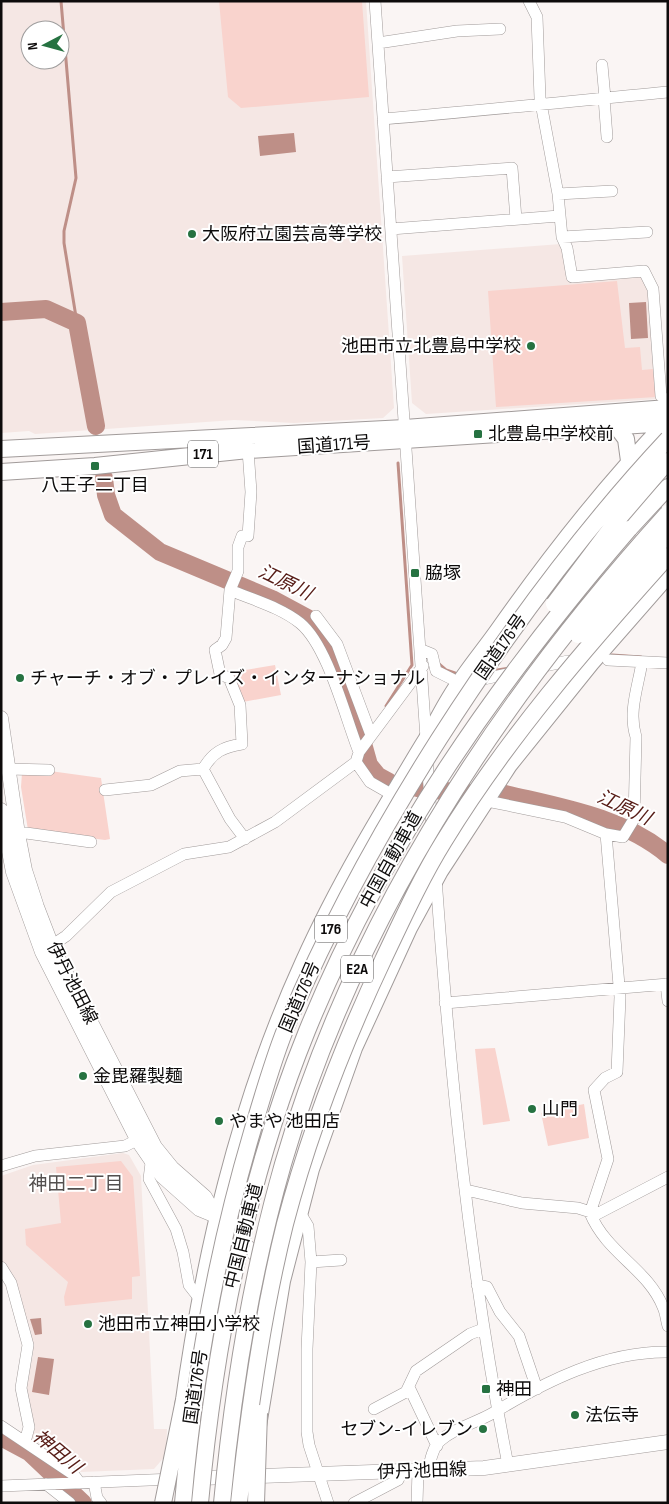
<svg xmlns="http://www.w3.org/2000/svg" width="669" height="1504" font-family="'Sofia Sans Condensed','Noto Sans JP',sans-serif">
  <style>
    .built { fill: #f5e7e4; fill-rule: evenodd }
    .green { fill: #f9d3cd }
    .water { fill: #be8f87 }
    .lines { fill: none; stroke-linecap: round; stroke-linejoin: round }
    .stream { stroke: #be8f87; stroke-width: 3 }
    .river { stroke: #be8f87; stroke-width: 18 }
    .minor-casing { stroke: #a19b9a; stroke-width: 12 }
    .major-casing { stroke: #a19b9a; stroke-width: 15 }
    .highway-casing { stroke: #a19b9a; stroke-width: 18 }
    .minor { stroke: #fff; stroke-width: 11 }
    .major { stroke: #fff; stroke-width: 14 }
    .highway { stroke: #fff; stroke-width: 16 }
    .highway-bridge-casing { stroke: #a19b9a; stroke-width: 18; stroke-linecap: butt }
    .highway-bridge { stroke: #fff; stroke-width: 16 }
    .poi-dot { fill: #267241; stroke: #fff; stroke-width: 2 }
    .labels { text-anchor: middle; dominant-baseline: central; stroke-width: 4; stroke-linejoin: round; paint-order: stroke }
    .shield { fill: #fff; stroke: #565454; stroke-width: 1 }
    .shield-label { font-size: 16px; font-weight: bold; fill: #0d0b0b }
    .poi-label { font-size: 18px; fill: #0d0b0b; stroke: #fff; text-anchor: start }
    .street-label { font-size: 18px; fill: #0d0b0b; stroke: #fff }
    .water-label { font-size: 19px; font-style: italic; fill: #561b15; stroke: #fff }
    .neighbourhood-label { font-size: 19px; fill: #534f4e; stroke: #fff }
  </style>
  <rect width="100%" height="100%" fill="#faf5f4"/>
  <path class="built" d="M1,1h365l28,407 -11,10 -89,5 -60,-3 -199,14 -6,-3 -28,2zM30,30h30v30h-30z
    M561,244l8,37 72,-6 8,18 9,106 -232,15 -14,-11 -10,-147z
    M123,1153l6,2 12,21 13,253h13l-1,26 -12,14 -73,3 -49,-33 -6,-52 7,-33 -2,-13 -30,-77v-88l32,-11z"/>
  <path class="green" d="M219,1h143l7,96 -128,11 -13,-11z
    M617,281l8,67 15,-1 2,23 11,-1 3,28 -160,10 -8,-116z
    M275,665l6,30 -38,7 -10,-30z
    M50,771l51,7 9,61 -5,1 -77,-10 -7,-43 1,-14z
    M495,1048l15,73 -27,4 -8,-76z
    M584,1104l5,34 -41,8 -7,-33z
    M121,1161l12,16 7,99 -8,1v22l-67,7 -1,-9 4,-15 -42,-37 -1,-16 36,-6 -5,-56z"/>
  <path class="water" d="M294,133l2,19 -36,4 -2,-20z
    M646,302l2,36 -17,1 -2,-36z
    M41,1318l1,16 -7,1 -5,-16z
    M38,1357l16,2 -5,36 -17,-3z"/>
  <g class="lines">
    <path class="stream" d="M61,1l15,177 -12,53v12l13,80
      M612,655l29,2
      M439,664l7,6 9,3
      M491,671l19,-3
      M386,706l26,-41 -14,-202
      M360,733l5,-2"/>
    <path class="river" d="M1,312l45,-3 31,14 19,103
      M104,478l2,17 7,20 47,37 112,47 39,21 17,23 32,90 9,32 9,11 11,6
      M404,785l18,4 46,4
      M501,793c58,14 120,23 167,62
      M1,1437l28,15 54,51"/>
    <defs>
      <path id="minor" d="M375,1l51,737
        M529,1l8,16 3,81 18,96 4,43 5,11 5,29 72,-6 9,18 8,107 3,2
        M378,43l79,-12 43,-2
        M602,65l3,33
        M604,98l3,39
        M383,119c95,-8 190,-18 285,-27
        M387,177l125,-9 4,51
        M558,194l54,-3
        M391,229l168,-13
        M562,237l85,-5
        M230,590c23,10 50,17 70,33 28,23 45,94 59,129
        M316,616l21,28 34,91
        M422,650l10,4 4,17 16,8
        M608,660l60,3
        M642,662c-4,25 -14,50 -6,75l-2,82 -11,18 -17,-3 14,163 -3,75 -12,6 -11,12 14,69 -18,54c17,41 58,56 73,94 3,6 3,13 5,19
        M484,679l84,-18
        M427,759l5,68
        M356,762l14,20 21,12
        M8,769l41,1
        M203,769c10,-17 20,-22 39,-25l-2,-39 -11,-27 -9,-4 -5,-24 7,-5 4,-7 4,-48 8,-19v-24l4,-11h6l3,-44 -3,-42
        M105,790l46,-5 29,-14 23,-2 27,50 15,20
        M487,801l78,16 41,17
        M18,834l8,-1 65,9
        M436,878c14,197 34,394 72,587
        M45,950l21,-14 45,-44 73,-38 45,-7 46,-25 81,-60 3,-10 64,-86
        M666,984l2,17
        M445,1003l223,-19
        M151,1163l-2,16 27,50 7,23 6,33 11,14
        M1,1166l34,-10 90,-10 20,-10
        M466,1190l56,13 56,5 19,6 71,-37
        M299,1211l9,15 3,36 -4,87v83l2,13 19,58
        M311,1262l30,-2
        M1,1267l10,16 17,62 -7,43 8,39 -4,15
        M477,1285l10,2 13,25 19,24 18,53
        M409,1387l28,59
        M374,1409l32,-17 10,-21 54,-37 13,-5
        M1,1426l73,49 6,8
        M428,1471c2,-10 5,-25 13,-31 15,-13 35,-17 52,-27 52,-31 112,-62 175,-61
        M94,1482l3,16 4,5
        M46,1484l24,19
        M1,1486l173,-7
        M354,1503l44,-23 4,-8
        M417,1503l1,-32"/>
      <path id="major" d="M1,718l17,116 7,36 12,37 15,39 103,201 17,21 33,29 11,19 49,48
        M1,810l12,62 29,80 96,189 24,35 37,33 17,7
        M174,1479l310,-11 184,-26"/>
      <path id="highway" d="M617,427l9,12 3,22
        M1,449l404,-21 263,-20
        M1,472l94,-6 153,-16 420,-27
        M629,529l39,-42
        M182,1414c21,-155 56,-308 121,-451 34,-76 77,-147 120,-218 10,-16 18,-33 28,-49 14,-23 31,-43 46,-64 52,-74 108,-146 171,-211
        M258,1426l24,-145 29,-112 43,-121 55,-120 31,-57 69,-106 82,-102 77,-88"/>
    </defs>
    <use href="#minor" class="minor-casing"/>
    <use href="#major" class="major-casing"/>
    <use href="#highway" class="highway-casing"/>
    <use href="#minor" class="minor"/>
    <use href="#major" class="major"/>
    <use href="#highway" class="highway"/>
    <defs>
      <path id="highway-bridge" d="M554,604l64,-85 50,-58
        M578,635l90,-101
        M163,1503l21,-103
        M183,1503c11,-126 33,-249 69,-371 10,-34 20,-69 33,-102 42,-102 95,-198 154,-291 68,-106 143,-208 229,-300
        M200,1503c15,-161 46,-322 107,-472 76,-187 191,-350 322,-502
        M222,1503c11,-115 29,-228 61,-339 71,-245 215,-463 385,-651
        M239,1503c10,-94 23,-187 46,-279 24,-91 58,-179 98,-264 19,-40 38,-82 61,-119 63,-103 143,-195 224,-285
        M256,1503l3,-90"/>
    </defs>
    <use href="#highway-bridge" class="highway-bridge-casing"/>
    <use href="#highway-bridge" class="highway-bridge"/>
  </g>
  <g class="poi-dot">
    <circle cx="192" cy="234" r="5"/>
    <circle cx="531" cy="346" r="5"/>
    <rect x="473" y="429" width="10" height="10" rx="2.5"/>
    <rect x="90" y="461" width="10" height="10" rx="2.5"/>
    <rect x="410" y="568" width="10" height="10" rx="2.5"/>
    <circle cx="20" cy="678" r="5"/>
    <circle cx="83" cy="1076" r="5"/>
    <circle cx="532" cy="1109" r="5"/>
    <circle cx="219" cy="1121" r="5"/>
    <circle cx="88" cy="1324" r="5"/>
    <rect x="481" y="1384" width="10" height="10" rx="2.5"/>
    <circle cx="575" cy="1415" r="5"/>
    <circle cx="483" cy="1429" r="5"/>
  </g>
  <g class="labels">
    <g class="shield">
      <rect x="188" y="440.5" width="30" height="27" rx="4"/>
      <rect x="315" y="915.5" width="32" height="27" rx="4"/>
      <rect x="341" y="955.5" width="32" height="27" rx="4"/>
    </g>
    <g class="shield-label">
      <text x="203" y="454">171</text>
      <text x="331" y="929">176</text>
      <text x="357" y="969">E2A</text>
    </g>
    <g class="poi-label">
      <text x="202" y="234">大阪府立園芸高等学校</text>
      <text x="521" y="346" text-anchor="end">池田市立北豊島中学校</text>
      <text x="488" y="434">北豊島中学校前</text>
      <text x="95" y="485" text-anchor="middle">八王子二丁目</text>
      <text x="425" y="573">脇塚</text>
      <text x="30" y="678">チャーチ・オブ・プレイズ・インターナショナル</text>
      <text x="93" y="1076">金毘羅製麺</text>
      <text x="542" y="1109">山門</text>
      <text x="229" y="1121">やまや 池田店</text>
      <text x="98" y="1324">池田市立神田小学校</text>
      <text x="496" y="1389">神田</text>
      <text x="585" y="1415">法伝寺</text>
      <text x="473" y="1429" text-anchor="end">セブン-イレブン</text>
    </g>
    <g class="street-label">
      <text transform="translate(334 445) rotate(-4)">国道171号</text>
      <text transform="translate(501 647) rotate(-55)">国道176号</text>
      <text transform="translate(391 860) rotate(-61)">中国自動車道</text>
      <text transform="translate(72 983) rotate(63)">伊丹池田線</text>
      <text transform="translate(300 997) rotate(-67)">国道176号</text>
      <text transform="translate(244 1236) rotate(-76)">中国自動車道</text>
      <text transform="translate(196 1387) rotate(-82)">国道176号</text>
      <text transform="translate(422 1471) rotate(-2)">伊丹池田線</text>
    </g>
    <g class="water-label">
      <text transform="translate(285 583) rotate(26)">江原川</text>
      <text transform="translate(624 808) rotate(25)">江原川</text>
      <text transform="translate(57 1452) rotate(40)">神田川</text>
    </g>
    <g class="neighbourhood-label">
      <text x="76" y="1184">神田二丁目</text>
    </g>
  </g>
  <rect width="669" height="1504" fill="none" stroke="#0d0b0b" stroke-width="5"/>
  <g transform="translate(45 45) rotate(264)"><circle r="24" fill="#ffffff" stroke="#9e9d9d"/>
  <path d="M0-4L9 19L0 12L-9 19Z" fill="#267241"/>
  <text y="-8" font-size="14" font-weight="bold" text-anchor="middle" fill="#0d0b0b">N</text>
  </g>
</svg>
